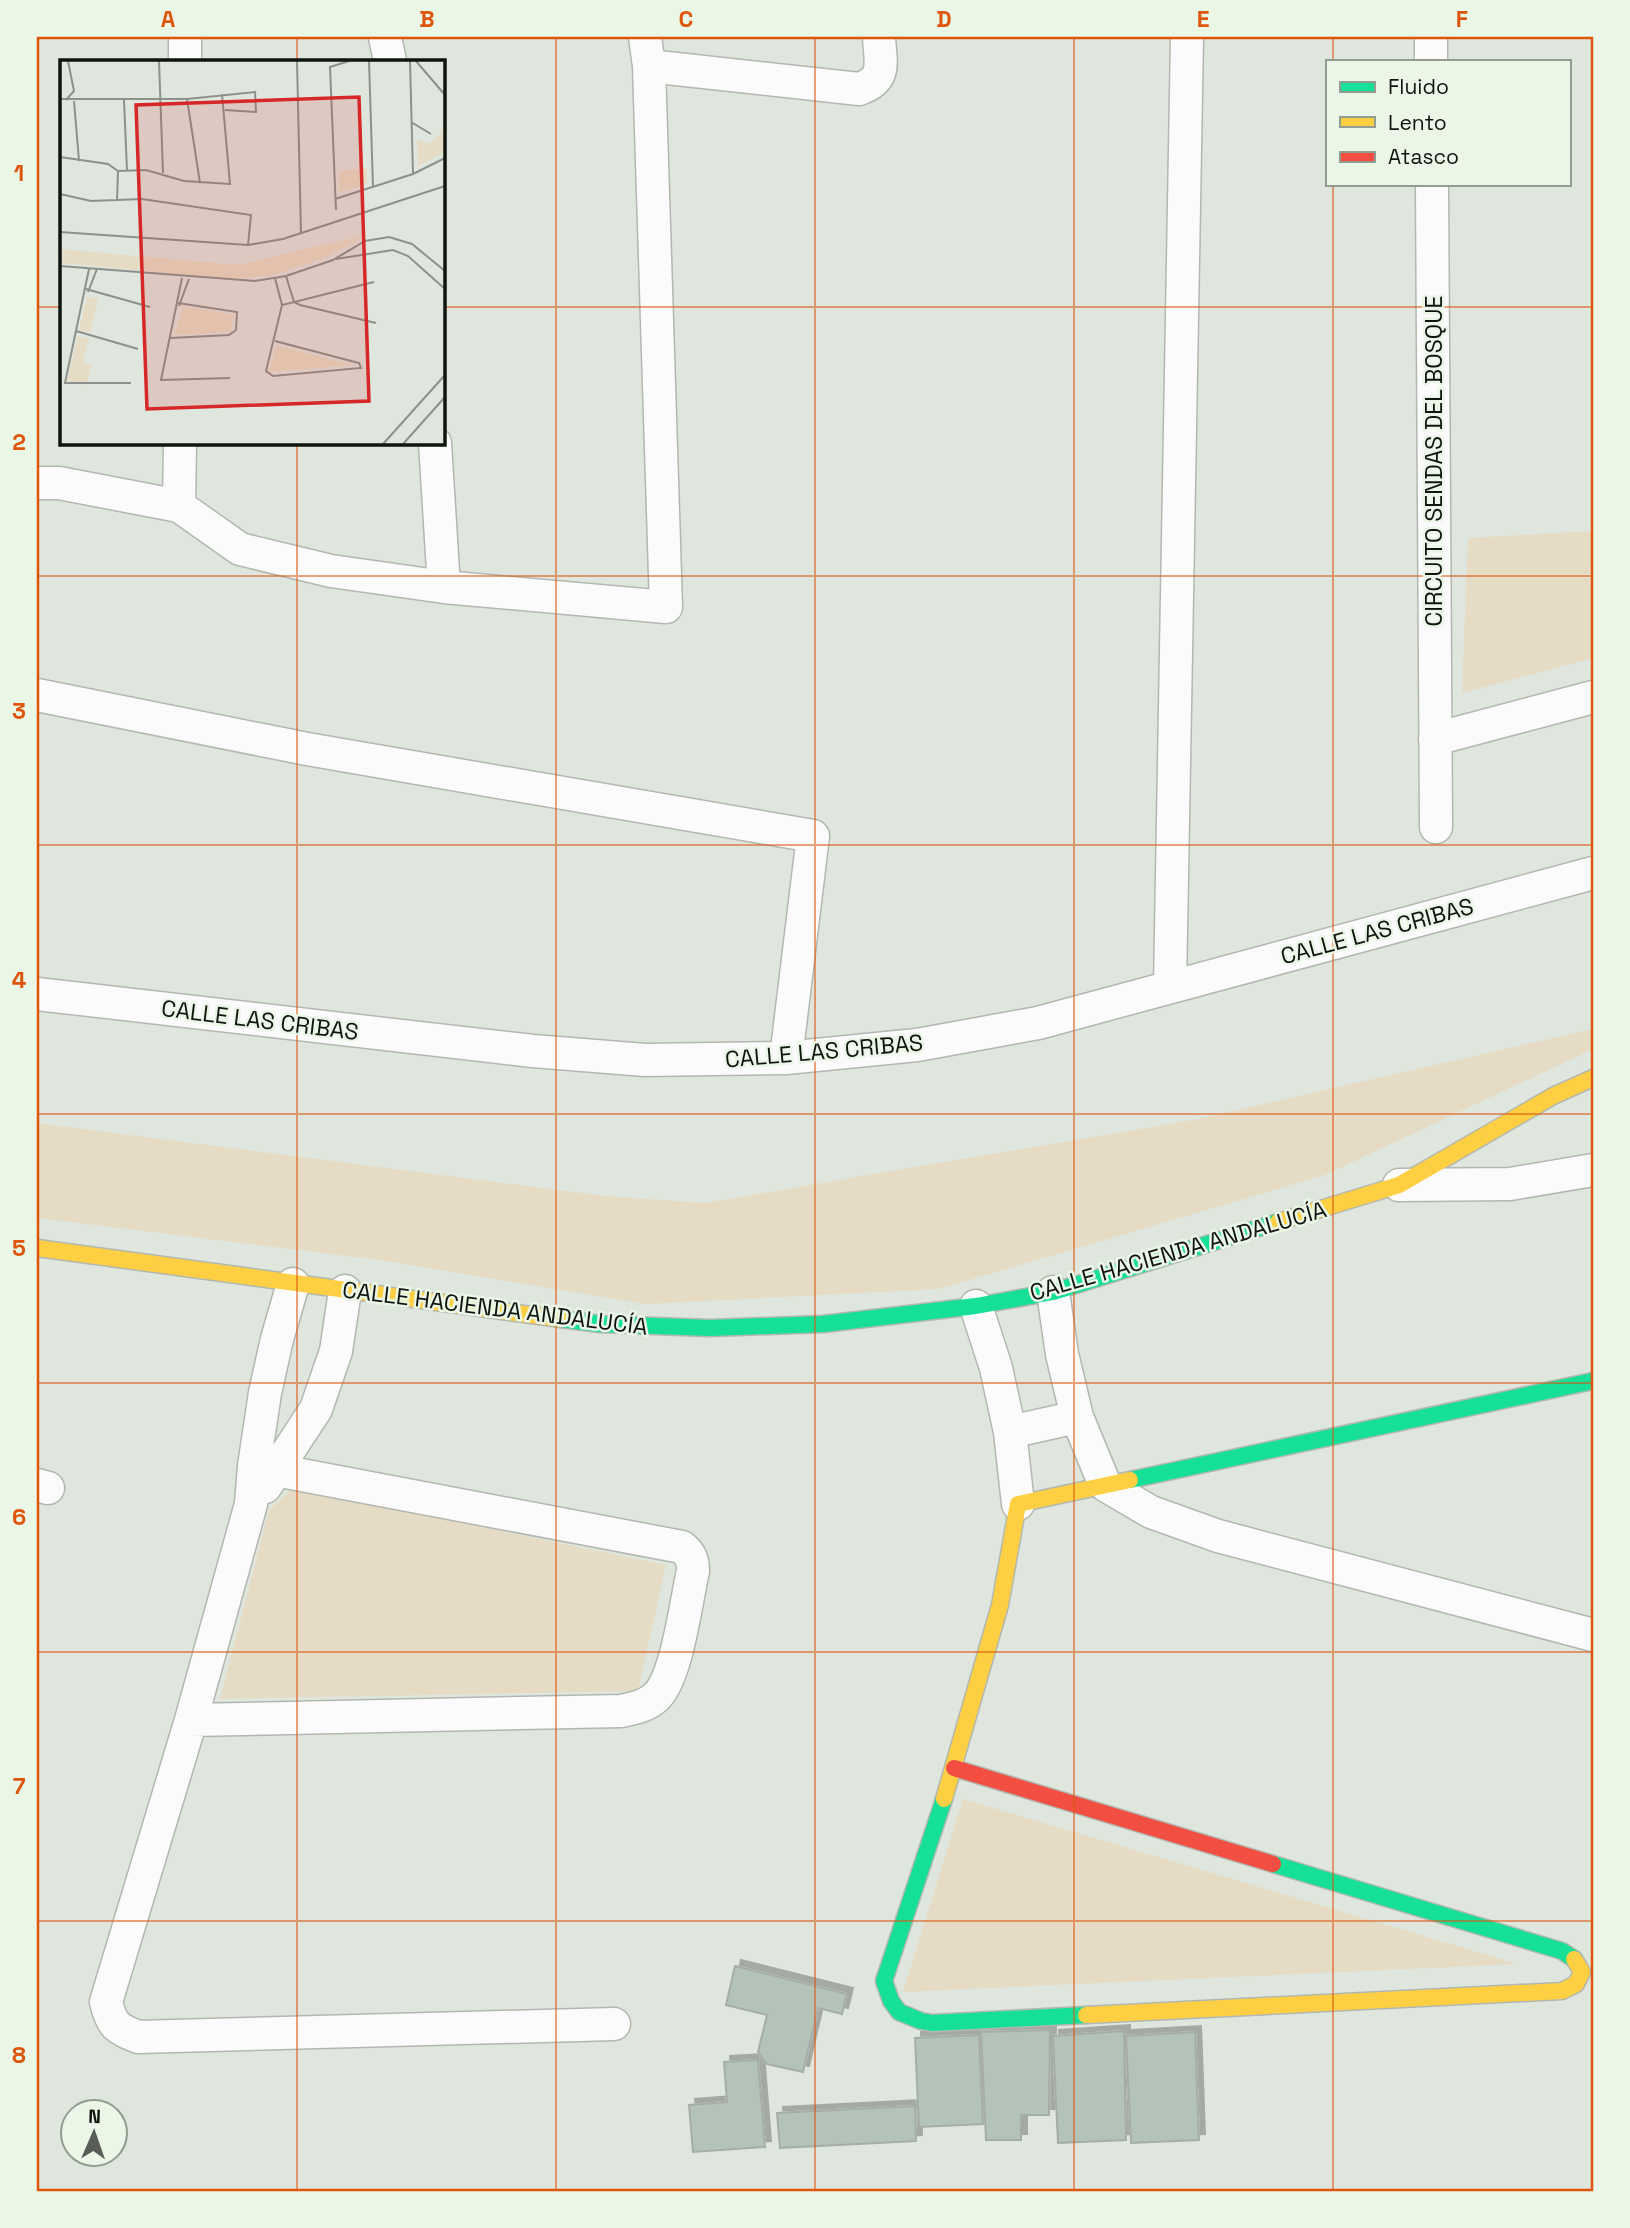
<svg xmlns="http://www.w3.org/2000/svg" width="1630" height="2228" font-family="'Space Grotesk',sans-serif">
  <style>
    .green { fill: #e6dcc5 }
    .building { fill: #b4c3ba; stroke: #a6ada8; stroke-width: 2; filter: url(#shadow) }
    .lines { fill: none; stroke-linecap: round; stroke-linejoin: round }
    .street-casing { stroke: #b2b8b0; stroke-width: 35 }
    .fast-casing { stroke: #b2b8b0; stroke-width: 19 }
    .slow-casing { stroke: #b2b8b0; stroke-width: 19 }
    .jam-casing { stroke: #b2b8b0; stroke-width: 19 }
    .street { stroke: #fafbfa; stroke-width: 32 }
    .fast { stroke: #16e098; stroke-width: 16 }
    .slow { stroke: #ffcf43; stroke-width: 16 }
    .jam { stroke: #f24e42; stroke-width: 16 }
    .grid { fill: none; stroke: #dd560c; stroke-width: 2; stroke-opacity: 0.55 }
    .labels { text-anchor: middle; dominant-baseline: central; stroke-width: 5; stroke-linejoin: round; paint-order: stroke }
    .street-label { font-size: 23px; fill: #10140f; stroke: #ebf7e6 }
    .inset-road { fill: none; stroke: #8c928b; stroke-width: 2 }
    .view { fill: #d62828; fill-opacity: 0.15; stroke: #d62828; stroke-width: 3.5 }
    .inset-edge { fill: none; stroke: #10140f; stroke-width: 3.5 }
    .neatline { fill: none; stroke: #dd560c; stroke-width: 2.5 }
    .grid-label { font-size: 23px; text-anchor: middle; font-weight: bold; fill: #dd560c }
  </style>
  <defs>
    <filter id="shadow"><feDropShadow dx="6" dy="-6" stdDeviation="0" flood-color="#0004"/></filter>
  </defs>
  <rect width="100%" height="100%" fill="#dfe6dd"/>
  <path class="green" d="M1593,531v127l-131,35 6,-155z
    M1593,1029v20l-268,126 -386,114 -292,15 -267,-44 -343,-42v-95l568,73 99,7 494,-84z
    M293,1488l373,77 -28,126 -418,8 49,-189z
    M963,1799l555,165 -615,28z"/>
  <path class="building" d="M735,1966l112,28 -5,20 -24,-6 -15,64 -36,-8 -9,-12 9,-37 -41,-10z
    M1050,2030l-1,85h-28v25h-35l-5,-108z
    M1124,2031l2,109 -68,3 -5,-107z
    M1195,2032l4,108 -68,3 -5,-107z
    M979,2035l4,89 -64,3 -4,-89z
    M758,2060l7,87 -72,5 -4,-47 38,-3 -3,-40z
    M915,2106l1,35 -136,7 -3,-35z"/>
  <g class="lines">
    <defs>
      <path id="street" d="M385,37l5,24
        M1431,37v24
        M185,61v-24
        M649,66l210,23c29,-10 21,-27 20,-52
        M1432,184l4,643
        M435,443l9,144
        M37,483h22l120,23 61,43 91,22 113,16 222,20 -17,-541 -4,-29
        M179,506l1,-63
        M37,695l270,54 506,87 -27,222
        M1435,739l158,-42
        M1170,987l17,-950
        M37,994l496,57 112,9 141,-2 131,-13 121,-22 555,-150
        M1399,1185l111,-1 83,-14
        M293,1284l-16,55 -12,54 -11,73 -3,38 -60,216 -85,282c6,24 10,26 32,35l476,-13
        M1053,1292l9,62 15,63 28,68 46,27 67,24 375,99
        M976,1306l20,62 14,64 8,72
        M1010,1432l67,-15
        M37,1485l11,3
        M265,1487l51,-78 20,-58 9,-60
        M191,1720l430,-9c14,-3 25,-5 35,-14 21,-19 30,-96 37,-126 0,-12 -3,-17 -11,-24l-428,-81"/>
      <path id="fast" d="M561,1319l39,5 110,4 113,-4 153,-18 77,-14 225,-70
        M1130,1480l463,-99
        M944,1799l-60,182 7,20 8,11 22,9 11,2 154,-8
        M1273,1864l289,87 12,8"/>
      <path id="slow" d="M1278,1222l121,-37 154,-89 40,-18
        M37,1248l524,71
        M944,1799l56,-194 18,-101 112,-24
        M1086,2015l476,-24 14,-7 6,-12 -8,-13"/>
      <path id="jam" d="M954,1768l319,96"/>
    </defs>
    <use href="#street" class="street-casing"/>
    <use href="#fast" class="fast-casing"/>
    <use href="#slow" class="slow-casing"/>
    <use href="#jam" class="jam-casing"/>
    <use href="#street" class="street"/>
    <use href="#fast" class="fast"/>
    <use href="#slow" class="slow"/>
    <use href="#jam" class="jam"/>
  </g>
  <path class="grid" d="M297,37v24M556,37v2154M815,37v2154M1074,37v2154M1333,37v24M1333,184v2007M37,307h24M443,307h1150M297,443v1748M37,576h1556M37,845h1556M37,1114h1556M37,1383h1556M37,1652h1556M37,1921h1556"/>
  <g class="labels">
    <g class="street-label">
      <text transform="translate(1434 461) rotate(-90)">CIRCUITO SENDAS DEL BOSQUE</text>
      <text transform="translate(1377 931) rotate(-15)">CALLE LAS CRIBAS</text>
      <text transform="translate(260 1020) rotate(7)">CALLE LAS CRIBAS</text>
      <text transform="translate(824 1051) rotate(-5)">CALLE LAS CRIBAS</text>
      <text transform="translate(1178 1251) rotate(-16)">CALLE HACIENDA ANDALUCÍA</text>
      <text transform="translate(495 1308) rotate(7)">CALLE HACIENDA ANDALUCÍA</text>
    </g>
  </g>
  <g transform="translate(60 60)">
    <rect width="385" height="385" fill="#dfe6dd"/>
    <path d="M385,63v29l-27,14 -1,-27 12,5 9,-7zM307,108v16l-28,8v-21zM310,174l-48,25 -52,17 -39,3 -171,-16v-14l178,16zM27,237l11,2 -8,34 -11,-3zM123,246l51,9 -3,17 -57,3zM18,276l11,3 -7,23 10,3 -6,20 -19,-4zM216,285l77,20 -84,7z" fill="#e6dcc5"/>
    <path class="inset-road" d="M99,1l4,112M237,1l4,173M309,1l4,126M350,1l3,113M356,1l29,34M0,39h127l68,-7 1,20 -31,-2M127,39l13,84M6,40l8,-9 -6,-30M64,40l3,71M14,41l5,60M351,62l20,12M0,97l48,7 10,7 28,-1 38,11 46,3 -8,-90M0,134l31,7 51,-2 109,16 -3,30M275,139l78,-25 32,-16M57,141l1,-30M276,150l-6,-143 19,-6M0,172l188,13 35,-6 162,-53M276,199l57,-9 15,6 37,33M0,206l195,15 31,-5 47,-16 32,-19 24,-4 23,7 33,27M29,209l-24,114h66M226,216l8,26 6,3 76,18M122,218l-21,102 69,-2M215,218l7,27M26,229l64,18M28,232l9,-23M119,246l10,-27M16,271l62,18M110,278l59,-3 7,-5 1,-18 -59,-9M215,281l84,22 2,5 -88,8 -7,-5 16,-66 92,-23M323,384l62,-69M343,384l42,-47"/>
    <path class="view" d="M299,37l10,304 -222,8 -11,-304z"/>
    <rect width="385" height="385" class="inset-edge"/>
  </g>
  <rect width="1630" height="2228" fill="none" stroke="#ebf7e6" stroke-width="77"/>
  <rect x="1326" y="60" width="245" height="126" fill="#ebf7e6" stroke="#939c90" stroke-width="2"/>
  <rect x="1340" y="82" width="35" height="10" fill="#16e098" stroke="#939c90" stroke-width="2"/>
  <text x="1388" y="94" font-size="21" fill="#10140f">Fluido</text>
  <rect x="1340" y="117" width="35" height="10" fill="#ffcf43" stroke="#939c90" stroke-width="2"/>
  <text x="1388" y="130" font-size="21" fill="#10140f">Lento</text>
  <rect x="1340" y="152" width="35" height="10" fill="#f24e42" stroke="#939c90" stroke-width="2"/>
  <text x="1388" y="164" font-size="21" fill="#10140f">Atasco</text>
  <g transform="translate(94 2133) rotate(2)"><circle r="33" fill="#ebf7e6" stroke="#939c90" stroke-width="2"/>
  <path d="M0-5L12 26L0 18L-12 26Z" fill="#585e57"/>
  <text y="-10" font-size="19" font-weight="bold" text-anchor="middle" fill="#10140f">N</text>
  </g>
  <rect x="38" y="38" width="1554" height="2152" class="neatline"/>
  <g class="grid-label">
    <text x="168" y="27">A</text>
    <text x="427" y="27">B</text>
    <text x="686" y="27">C</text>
    <text x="944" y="27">D</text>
    <text x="1203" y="27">E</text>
    <text x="1462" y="27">F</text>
    <text x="19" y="181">1</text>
    <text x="19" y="450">2</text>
    <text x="19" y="719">3</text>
    <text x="19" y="988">4</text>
    <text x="19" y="1256">5</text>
    <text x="19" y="1525">6</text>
    <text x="19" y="1794">7</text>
    <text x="19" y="2063">8</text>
  </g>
</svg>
